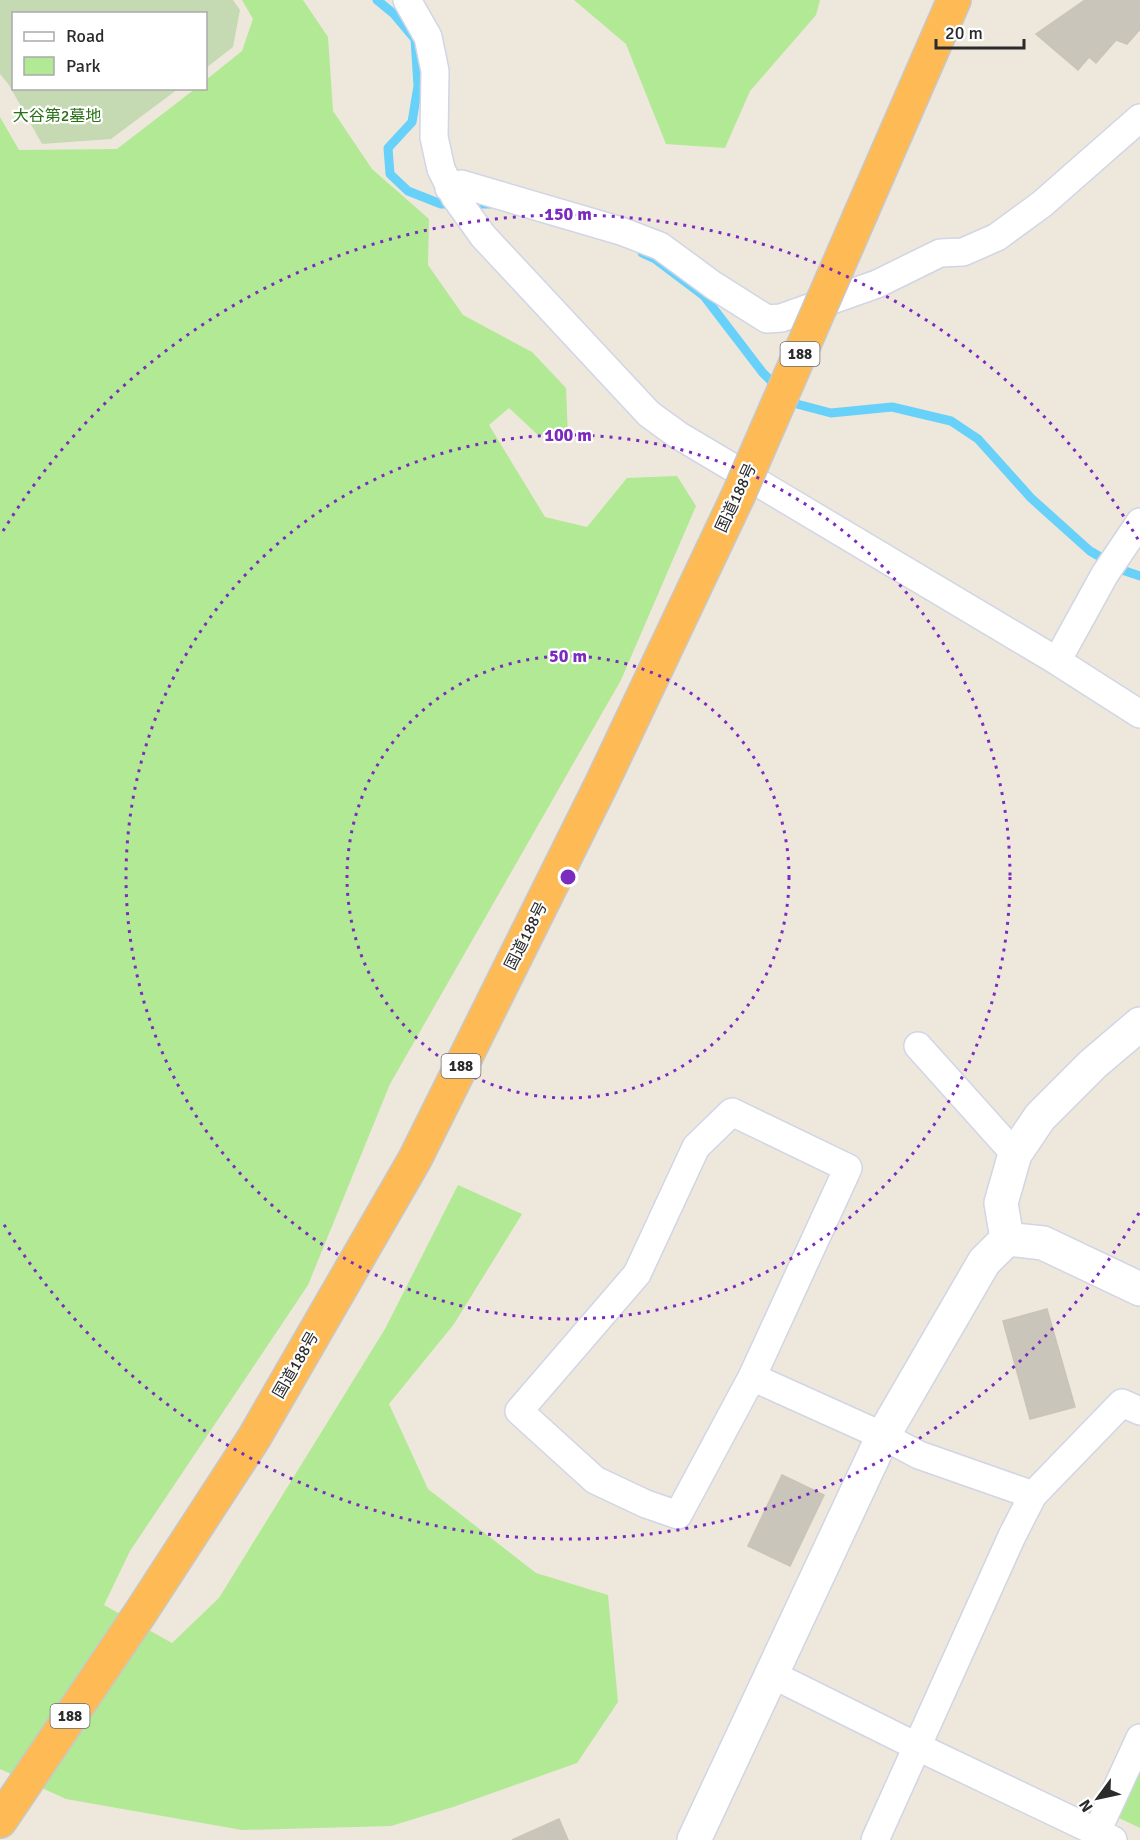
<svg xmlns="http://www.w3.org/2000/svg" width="1140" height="1840" font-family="Signika,'Noto Sans JP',sans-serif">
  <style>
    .green { fill: #b1e994 }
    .cemetery { fill: #c5dab2 }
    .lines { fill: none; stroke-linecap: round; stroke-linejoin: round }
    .stream { stroke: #67d1f9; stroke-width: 9 }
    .building { fill: #c9c5bb; stroke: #cac3b6; stroke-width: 1.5 }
    .minor-casing { stroke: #d1d5e5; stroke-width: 30 }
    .tertiary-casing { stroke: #d1d5e5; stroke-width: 36 }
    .trunk-casing { stroke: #c8c8c8; stroke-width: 36 }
    .minor { stroke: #fff; stroke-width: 27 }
    .tertiary { stroke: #fff; stroke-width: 33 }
    .trunk { stroke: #febb55; stroke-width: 33 }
    .trunk-bridge-casing { stroke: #c8c8c8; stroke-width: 36; stroke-linecap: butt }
    .trunk-bridge { stroke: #febb55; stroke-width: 33 }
    .ring { fill: none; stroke: #7b2cbf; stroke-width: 3; stroke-dasharray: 3 6 }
    .labels { text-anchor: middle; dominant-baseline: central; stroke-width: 4.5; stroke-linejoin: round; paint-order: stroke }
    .shield { fill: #fff; stroke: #6b6b6b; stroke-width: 1.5 }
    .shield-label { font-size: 15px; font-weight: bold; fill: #2b2b2b }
    .park-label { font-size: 16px; fill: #277014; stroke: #fff }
    .street-label { font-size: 16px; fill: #2b2b2b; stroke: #fff }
    .centre { fill: #7b2cbf; stroke: #fff; stroke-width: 3 }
    .ring-label { font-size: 18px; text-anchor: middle; font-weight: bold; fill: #7b2cbf; stroke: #fff; stroke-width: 4.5; stroke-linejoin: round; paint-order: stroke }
  </style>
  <rect width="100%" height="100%" fill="#eee7dc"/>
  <path class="green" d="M242,0h61l25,37 5,74 39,58 57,50 -1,46 35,50 69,37 34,36 2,50 -31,-4 -28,-26 -20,17 56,92 42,10 40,-49 50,-2 19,30 -75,174 -231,404 -82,201 -178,266 -26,54 68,38 47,-45 166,-269 73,-144 64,29 -68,110 -65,80 39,85 108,84 72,22 10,107 -41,61 -124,44 -62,19 -149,4 -176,-31 -66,-30v-1652l19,33 98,-1 78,-60 11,-1v-8l36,-29 11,-32z
    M574,0h246l-4,15 -66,76 -25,57 -59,-4 -40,-100z
    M1140,1762v66l-25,-12z"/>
  <path class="cemetery" d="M0,0h233l7,10 -7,37 -27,21v-54h-192v74l164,1 -67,50 -69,5 -33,-59 -9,-11z"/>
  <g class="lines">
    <path class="stream" d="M377,0l17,14 21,25 3,47 -6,36 -24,26 2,26 18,17 33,13h49
      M642,253l13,6 49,37 59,77 15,15
      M788,397l5,6 38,10 61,-6 59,14 27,18 53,59 59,53 35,20 15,5"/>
  </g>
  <path class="building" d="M1085,0h55v29l-13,15 -11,-4 -20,23 -7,-6 -11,13 -42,-36z
    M1047,1309l28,98 -45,12 -27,-98z
    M782,1475l42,20 -34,71 -42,-20z
    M559,1819l9,21h-56z"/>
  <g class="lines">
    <defs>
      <path id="minor" d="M407,0l21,37 7,34 -1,66 7,32 14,28 28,39 166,178 29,21 379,226 83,53
        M449,188l12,-4 160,47 39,15 53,39 54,34 14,-1 96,-34 63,-31 23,-1 34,-15 45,-33 98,-86
        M1057,661l48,-87 35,-52
        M918,1046l97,108
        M732,1112l116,56 -96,209 -74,138 -32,-11 -51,-24 -76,-69 118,-137 59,-127z
        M752,1377l131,59 36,19 114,40 89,-92 18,8
        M771,1674l147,73 195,93
        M875,1840l137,-304 21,-41
        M1093,1840l47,-102"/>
      <path id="tertiary" d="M1007,1239l-6,-36 14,-49 25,-37 53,-53 47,-40
        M1007,1239l36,4 97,46
        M694,1840l189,-404 101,-174 23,-23"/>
      <path id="trunk" d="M862,211l92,-211
        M0,1821l141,-209 113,-174 161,-279 186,-374 137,-289"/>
    </defs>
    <use href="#minor" class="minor-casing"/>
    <use href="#tertiary" class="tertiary-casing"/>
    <use href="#trunk" class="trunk-casing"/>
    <use href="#minor" class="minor"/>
    <use href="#tertiary" class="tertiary"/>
    <use href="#trunk" class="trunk"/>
    <defs>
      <path id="trunk-bridge" d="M738,496l124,-285"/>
    </defs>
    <use href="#trunk-bridge" class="trunk-bridge-casing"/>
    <use href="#trunk-bridge" class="trunk-bridge"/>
  </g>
  <g class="ring">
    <circle cx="568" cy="877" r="221"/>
    <circle cx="568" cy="877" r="442"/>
    <path d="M1139 1213A663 663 0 0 1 3 1223M3 531A663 663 0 0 1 1139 541"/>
  </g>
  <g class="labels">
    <g class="shield">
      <rect x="780.5" y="342" width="39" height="24" rx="4.5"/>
      <rect x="441.5" y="1054" width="39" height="24" rx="4.5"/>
      <rect x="50.5" y="1704" width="39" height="24" rx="4.5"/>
    </g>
    <g class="shield-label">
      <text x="800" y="354">188</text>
      <text x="461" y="1066">188</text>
      <text x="70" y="1716">188</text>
    </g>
    <g class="park-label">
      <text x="57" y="116">大谷第2墓地</text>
    </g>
    <g class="street-label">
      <text transform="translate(736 498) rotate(-65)">国道188号</text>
      <text transform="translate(526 936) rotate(-63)">国道188号</text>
      <text transform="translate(296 1365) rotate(-60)">国道188号</text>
    </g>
  </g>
  <circle cx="568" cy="877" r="9" class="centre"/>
  <g class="ring-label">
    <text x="568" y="220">150 m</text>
    <text x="568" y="441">100 m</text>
    <text x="568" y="662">50 m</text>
  </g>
  <rect x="12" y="12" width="195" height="78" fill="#ffffff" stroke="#aaaaaa" stroke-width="1.5"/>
  <rect x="24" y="32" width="30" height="9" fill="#ffffff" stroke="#aaaaaa" stroke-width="1.5"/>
  <text x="66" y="42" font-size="18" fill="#2b2b2b">Road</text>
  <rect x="24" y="57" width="30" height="18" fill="#b1e994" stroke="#aaaaaa" stroke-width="1.5"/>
  <text x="66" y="72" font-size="18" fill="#2b2b2b">Park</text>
  <g transform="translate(1098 1798) rotate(237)" stroke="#ffffff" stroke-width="4.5" paint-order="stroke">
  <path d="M0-4.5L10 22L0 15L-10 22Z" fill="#2b2b2b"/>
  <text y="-9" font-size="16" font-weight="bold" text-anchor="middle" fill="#2b2b2b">N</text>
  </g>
  <path d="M936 39v9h88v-9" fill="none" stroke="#2b2b2b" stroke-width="3"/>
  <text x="945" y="39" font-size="18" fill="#2b2b2b" stroke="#ffffff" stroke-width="4.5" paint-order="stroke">20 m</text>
</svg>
